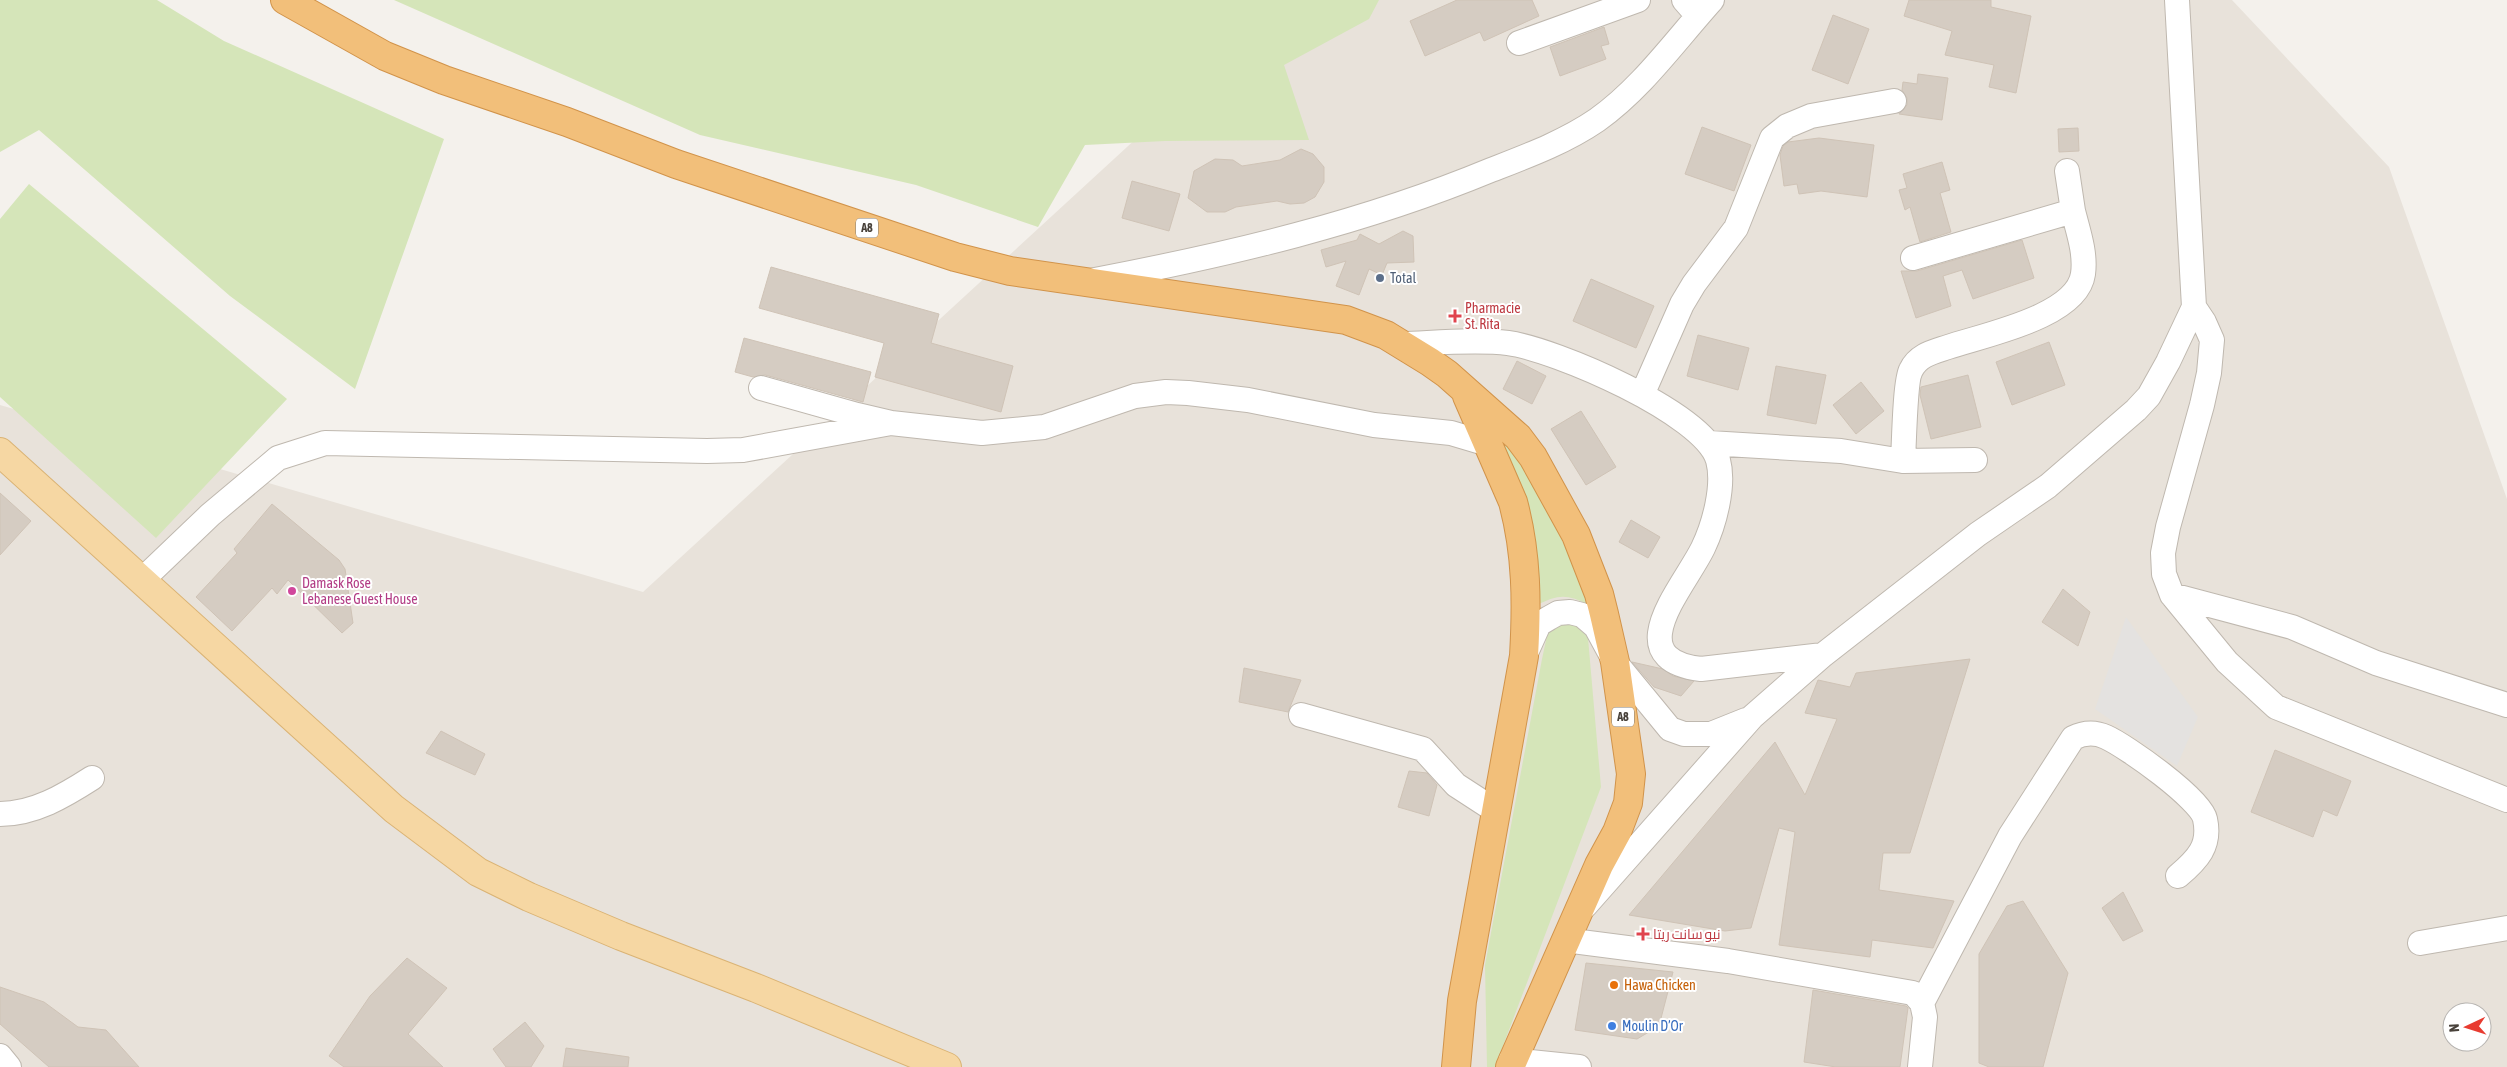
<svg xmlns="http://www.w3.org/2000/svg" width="2507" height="1067" font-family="'Asap Condensed',Cairo,sans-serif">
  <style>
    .residential { fill: #e8e2da; fill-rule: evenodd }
    .green { fill: #d5e5b9 }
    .parking { fill: #e4e2e0 }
    .building { fill: #d5ccc2; stroke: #cfc3b6 }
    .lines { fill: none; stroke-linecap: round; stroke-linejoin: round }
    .minor-casing { stroke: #bfb8af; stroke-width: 26 }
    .major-casing { stroke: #dab374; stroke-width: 30 }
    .highway-casing { stroke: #d1934a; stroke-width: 30 }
    .minor { stroke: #fff; stroke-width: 24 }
    .major { stroke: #f6d7a3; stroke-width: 28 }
    .highway { stroke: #f2bf7a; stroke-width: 28 }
    .service-dot { fill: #5c6f8a; stroke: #fff; stroke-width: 2 }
    .health-dot { fill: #e0444e; stroke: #fff; stroke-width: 2 }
    .hotel-dot { fill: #d1479c; stroke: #fff; stroke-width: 2 }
    .food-dot { fill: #e8710a; stroke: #fff; stroke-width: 2 }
    .shop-dot { fill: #3f7fe0; stroke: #fff; stroke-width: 2 }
    .labels { text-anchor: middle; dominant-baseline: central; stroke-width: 4; stroke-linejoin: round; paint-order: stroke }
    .shield { fill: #fff; stroke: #7f7a75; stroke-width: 1 }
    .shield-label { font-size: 12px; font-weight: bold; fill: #48413a }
    .service-label { font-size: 14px; fill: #4e5e75; stroke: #fff; text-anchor: start }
    .health-label { font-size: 14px; fill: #be3a42; stroke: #fff; text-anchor: start }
    .hotel-label { font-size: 14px; fill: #b23c85; stroke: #fff; text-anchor: start }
    .food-label { font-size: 14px; fill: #c56008; stroke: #fff; text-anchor: start }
    .shop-label { font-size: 14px; fill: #366cbe; stroke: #fff; text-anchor: start }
  </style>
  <rect width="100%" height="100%" fill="#f4f1ec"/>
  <path class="residential" d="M1287,0h945l157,167 118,332v568h-2507v-662l643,187zM2452,1012h30v30h-30z"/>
  <path class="green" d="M0,0h157l67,41 220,98 -89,250 -125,-93 -191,-166 -39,22z
    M394,0h985l-10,19 -85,46 25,75 -144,1 -80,4 -47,82 -122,-42 -216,-50z
    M29,184l258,215 -131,139 -156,-141v-178z
    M1487,419c47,54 76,119 102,186 -22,-11 -30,-11 -52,0z
    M1558,623c15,1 22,2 30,15l13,149 -106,280h-8l-2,-102 57,-306 6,-28z"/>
  <path class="parking" d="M2126,617l72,100 -21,49 -82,-57z"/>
  <path class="building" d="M1457,0h75l7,16 -55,25 -4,-9 -55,24 -15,-35z
    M1909,0h82v7l40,9 -15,77 -27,-6 5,-22 -49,-10 7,-24 -48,-15z
    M1833,15l36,14 -21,55 -36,-14z
    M1604,27l5,17 -8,2 5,13 -46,17 -10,-29z
    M1918,74l30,4 -6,42 -43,-6 8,-9v-7l-5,-8 1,-8 14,2z
    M1702,127l49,18 -17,46 -49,-17z
    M2078,128l1,23 -20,1 -1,-23z
    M1819,138l55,7 -7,52 -46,-6 -22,3 -2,-10 -13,2 -4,-31 3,-9 5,-4z
    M1301,149l12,5 11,13v15l-9,15 -11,6 -14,1 -13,-3 -41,6 -11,5h-18l-19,-14 6,-27 21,-12 18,1 9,6 38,-6z
    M1942,162l8,28 -10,3 11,39 -31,10 -10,-35 -5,3 -6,-20 8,-2 -4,-14z
    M1132,181l48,13 -11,37 -47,-13z
    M1403,231l10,5 1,26 -27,1 -5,12 -13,-6 -10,26 -23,-9 10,-25 -20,6 -5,-17 36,-10 3,-6 19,10z
    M2022,240l12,38 -61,21 -11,-29 -19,6 8,30 -35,12 -15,-47h16z
    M771,267l168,47 -8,29 82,23 -12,46 -126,-35 9,-34 -125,-35z
    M1591,279l63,27 -18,42 -63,-27z
    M1698,335l51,13 -11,42 -51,-14z
    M744,338l127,34 -8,30 -98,-27 -12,2 -18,-5z
    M2049,342l16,43 -53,20 -16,-43z
    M1517,361l29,15 -14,28 -29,-15z
    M1776,366l50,9 -10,49 -49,-9z
    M1968,375l13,52 -50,12 -11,-44 1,-8z
    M1861,382l23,29 -28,23 -23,-29z
    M1581,411l35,56 -30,18 -35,-56z
    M0,493l31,28 -31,34z
    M272,504l67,56 6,9 8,54 -11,10 -54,-53 -11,14 -5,-6 -40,43 -36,-34 41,-44 -3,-4z
    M1631,520l29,17 -12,21 -29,-16z
    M2063,589l27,23 -12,34 -36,-24z
    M1970,659l-60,194h-27l-4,37 75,11 -21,47 -61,-8 -2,17 -91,-12 16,-113 -16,-4 -28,100 -26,3 -96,-16 146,-173 30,53 32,-76 -32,-6 13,-33 32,7 6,-14z
    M1632,662l31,7 10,7 21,5 -13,15 -27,-9z
    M1244,668l57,12 -13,32 -49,-10z
    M441,731l44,23 -10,21 -49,-22z
    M2275,750l76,31 -14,35 -14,-6 -10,27 -62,-25z
    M1409,771l18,2 10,12 -8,31 -31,-9z
    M2123,892l20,39 -20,10 -21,-33z
    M2023,901l45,72 -25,94h-54l-10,-4v-109l28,-48z
    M407,958l40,30 -39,46 35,33h-99l-15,-11 41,-60z
    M1586,963l87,9 -14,54 -22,13 -62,-9z
    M0,987l44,15 34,25 28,3 33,37h-90l-49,-43z
    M1813,990l93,16 2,2 -8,59h-64l-32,-5z
    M525,1022l19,24 -13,21h-25l-13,-18z
    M566,1048l63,9 -1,10h-65z"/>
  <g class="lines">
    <defs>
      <path id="minor" d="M1684,0l14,16
        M1519,43l119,-43
        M2067,171l6,40
        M1095,280c136,-26 268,-57 396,-110 36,-14 74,-28 106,-50 45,-32 78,-79 115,-120
        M2194,307l10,15 8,18 -3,33 -7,32 -34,122 -5,26 1,21 8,21 55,67 49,45 231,93
        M1402,344c32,-1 74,-5 106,-1 46,6 196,70 210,117 7,26 -4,65 -15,88 -19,39 -86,111 -2,121l122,-14
        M761,388l96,27 34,8 91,10 62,-6 91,-31 31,-4 22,1 60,7 126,25 77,8 37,11
        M1642,395l40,-91 12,-20 42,-56 36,-90 15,-12 24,-10 83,-15
        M1709,443l132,8 62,10 72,-1
        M1903,461c1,-17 2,-81 8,-91 7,-15 22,-18 37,-23 35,-12 129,-30 135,-73 3,-21 -5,-43 -10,-63l-160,47
        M141,581l69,-66 68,-57 47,-15 382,8 36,-1 148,-27
        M2172,595l120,32 84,36 131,42
        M1525,655l14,-31 10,-6 9,-5 12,-1 12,3 14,12 19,35 55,67 14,5h27l35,-14
        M1301,715l122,34 33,36 40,26
        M0,814c34,0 64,-18 92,-36
        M1585,906l167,-189 71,-62 155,-121 70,-48 88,-76 13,-14 19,-34 26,-55 -17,-307
        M1565,940l163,21 185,32 9,10 3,14 -5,50
        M2420,943l87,-15
        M1922,1003l88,-167 63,-98c10,-5 22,-6 33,-1 20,9 95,62 99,82 6,27 -8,41 -27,57
        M0,1056l9,11
        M1511,1060l68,7"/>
      <path id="major" d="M0,452l394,357 84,63 51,25 92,39 135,52 191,79"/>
      <path id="highway" d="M285,0l100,56 59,24 123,42 109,42 279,93 55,14 336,49 40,15 44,27 17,12 71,63 15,20 43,78 23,59 5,20 11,48 16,112 -3,29 -11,29 -18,33 -89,202
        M1456,1067l6,-66 62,-345c3,-52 3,-102 -11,-154l-46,-106"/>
    </defs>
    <use href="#minor" class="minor-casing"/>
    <use href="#major" class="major-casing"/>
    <use href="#highway" class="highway-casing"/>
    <use href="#minor" class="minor"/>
    <use href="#major" class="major"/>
    <use href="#highway" class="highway"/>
  </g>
  <circle class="service-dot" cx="1380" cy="278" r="5"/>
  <g class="health-dot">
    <path d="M1452.5 308.5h5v5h5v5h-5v5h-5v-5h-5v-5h5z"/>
    <path d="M1640.5 926.5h5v5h5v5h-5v5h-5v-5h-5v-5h5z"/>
  </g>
  <circle class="hotel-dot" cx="292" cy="591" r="5"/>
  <circle class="food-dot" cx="1614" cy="985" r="5"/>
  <circle class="shop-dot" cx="1612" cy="1026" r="5"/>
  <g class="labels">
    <g class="shield">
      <rect x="856" y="218.5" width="22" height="19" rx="4"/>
      <rect x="1612" y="707.5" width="22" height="19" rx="4"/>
    </g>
    <g class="shield-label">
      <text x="867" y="228">A8</text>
      <text x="1623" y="717">A8</text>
    </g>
    <g class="service-label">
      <text x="1390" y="278">Total</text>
    </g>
    <g class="health-label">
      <text x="1465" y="308">Pharmacie<tspan x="1465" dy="16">St. Rita</tspan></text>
      <text x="1653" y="934">نيو سانت ريتا</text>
    </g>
    <g class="hotel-label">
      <text x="302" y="583">Damask Rose<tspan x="302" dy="16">Lebanese Guest House</tspan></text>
    </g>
    <g class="food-label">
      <text x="1624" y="985">Hawa Chicken</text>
    </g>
    <g class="shop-label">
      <text x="1622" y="1026">Moulin D’Or</text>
    </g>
  </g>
  <g transform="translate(2467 1027) rotate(266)"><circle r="24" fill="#ffffff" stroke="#b6b3b0"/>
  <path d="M0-4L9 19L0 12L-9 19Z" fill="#e83b30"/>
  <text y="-8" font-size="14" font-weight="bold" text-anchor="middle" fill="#48413a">N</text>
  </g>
</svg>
